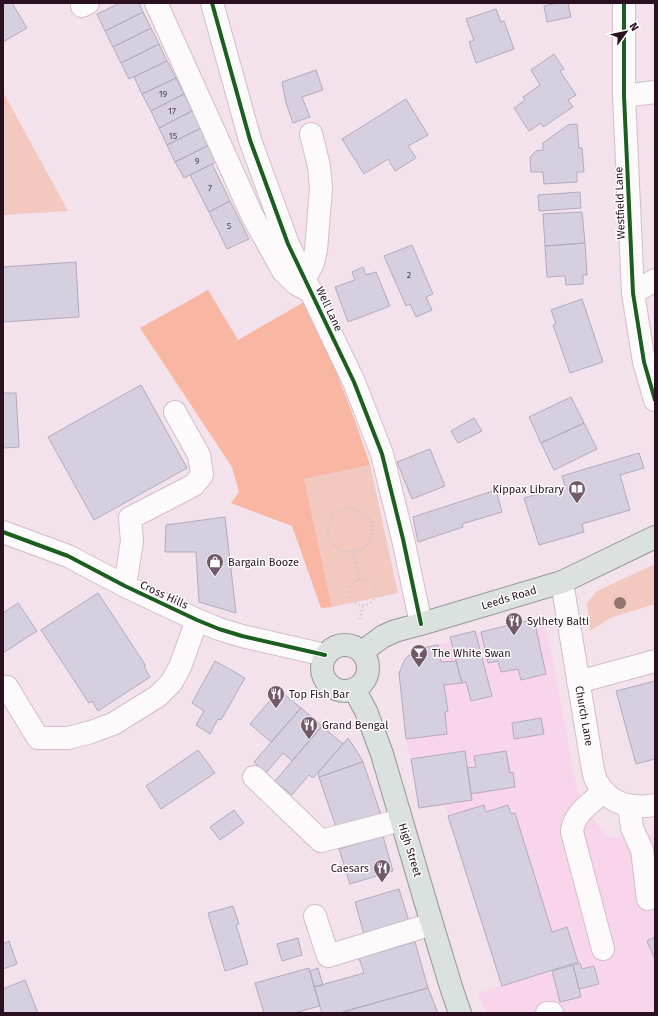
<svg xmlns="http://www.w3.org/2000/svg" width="658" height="1016" font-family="'Fira Sans',sans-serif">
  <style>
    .built { fill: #f8d5ea }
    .green { fill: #f2c8bf }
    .forest { fill: #f9b6a3 }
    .building { fill: #d6cfdf; stroke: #b3abbd }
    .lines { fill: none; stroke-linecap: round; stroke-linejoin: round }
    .minor-casing { stroke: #d3bdca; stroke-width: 24 }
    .major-casing { stroke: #939898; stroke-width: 24 }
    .path { stroke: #cdc5ca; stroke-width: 2.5; stroke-dasharray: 1 3; stroke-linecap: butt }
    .minor { stroke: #fdfafc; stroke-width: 22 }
    .major { stroke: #dbe1df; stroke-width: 22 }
    .cycleway-casing { stroke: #fff; stroke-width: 6 }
    .cycleway { stroke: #1b5e20; stroke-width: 4 }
    .tree { fill: #937570 }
    .labels { text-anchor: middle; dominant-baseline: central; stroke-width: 3; stroke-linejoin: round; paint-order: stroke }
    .number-label { font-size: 9px; fill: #574152 }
    .street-label { font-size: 11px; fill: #2b1022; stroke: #fff }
    .poi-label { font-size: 11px; fill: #2b1022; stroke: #fff; text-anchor: start }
  </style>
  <rect width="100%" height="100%" fill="#f3e1ec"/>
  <path class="built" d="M534,619l9,5 6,17 21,110 2,17 8,28 10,19 18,23 47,-4v179h-168l-9,-20 24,-7 -57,-180 -26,2 -8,-49 -5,-20 -7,-66 6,-14 11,-10 35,-7 -1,-5 25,-6v2z"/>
  <path class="green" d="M3,92l65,119 -65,4z
    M370,465l28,128 -66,14 -28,-128z
    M655,564v40l-45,14 -20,13 -3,-28 10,-12z"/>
  <path class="forest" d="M208,290l30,50 66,-38 32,69 19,50 15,44 -66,14 28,128 -11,1 -29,-82 -61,-23 8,-11 -7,-25 -92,-139z"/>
  <path class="building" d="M3,3h9l15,25 -24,14z
    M120,3h19l4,9 -38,19 -8,-17z
    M558,3h10l3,14 -24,5 -3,-16z
    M496,9l5,13 3,-1 10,28 -38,14 -7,-21 5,-2 -8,-21z
    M143,12l8,16 -38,19 -8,-16z
    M151,28l8,16 -38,19 -8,-16z
    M159,44l8,17 -38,18 -8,-16z
    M554,54l10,15 -4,2 16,24 -8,5 5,7 -30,20 -2,-4 -12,8 -15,-23 11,-8 -2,-3 17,-12 -9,-15z
    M167,61l9,17 -34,16 -8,-17z
    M316,70l7,20 -21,7 8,20 -17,6 -7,-20 -4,-21z
    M176,78l8,16 -33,17 -9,-17z
    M184,94l8,17 -33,17 -8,-17z
    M406,99l22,36 -20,11 8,12 -21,13 -7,-12 -24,15 -22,-35z
    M192,111l9,17 -34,17 -8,-17z
    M577,124l2,24h3l2,24h-7v10l-33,2 -1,-12h-12l-1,-15 6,-6 7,-1v-7l25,-18z
    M201,128l8,17 -34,17 -8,-17z
    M209,145l9,16 -34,17 -9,-16z
    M212,164l18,37 -21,11 -19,-37z
    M580,192l1,16 -42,3 -1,-16z
    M230,201l19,38 -22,10 -18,-37z
    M582,212l3,31 -40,3 -2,-32z
    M585,243l2,32h-4v9l-17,1 -1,-9 -18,1 -2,-31z
    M412,245l21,49 -7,3 6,13 -16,7 -6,-13 -4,2 -22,-50z
    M76,262l3,55 -76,5v-55z
    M363,267l3,8 10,-3 14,34 -42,16 -13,-35 20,-7 -3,-8z
    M582,299l21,63 -33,11 -17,-48 3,-1 -5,-14z
    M141,385l46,83 -93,52 -46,-83z
    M3,393h13l3,54 -16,1z
    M571,397l13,26 -43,20 -12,-26z
    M474,418l8,13 -24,12 -7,-12z
    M584,423l13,26 -43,21 -13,-27z
    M430,449l15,37 -33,13 -15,-37z
    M639,453l5,15 -24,7 10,35 -48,14 2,8 -45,13 -15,-47 41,-12 -3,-10z
    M496,490l6,22 -40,12 1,3 -45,15 -5,-25z
    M225,517l11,96 -37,-11 -3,-50h-31l1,-27z
    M98,593l48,73 -2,1 6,10 -52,34 -6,-10 -3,2 -48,-73z
    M18,603l19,28 -34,22v-40z
    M534,619l12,55 -25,6 -3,-11 -17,3 -3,-11 -10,2 -7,-31z
    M475,631l17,65 -21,5 -5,-19 -4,1 -12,-46z
    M438,645l3,17 15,-1 6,22 -18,2 4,26 -3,1 2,22 -41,5 -7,-66 6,-14 11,-10z
    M215,661l30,17 -24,42 -3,-1 -8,15 -14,-9 8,-14 -12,-8z
    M655,681v78l-19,5 -20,-73z
    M279,690l22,18 -30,34 -21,-18z
    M301,708l21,18 -30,35 -9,-8 -17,20 -12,-11z
    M541,718l3,16 -30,5 -2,-16z
    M322,726l21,18 -30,34 -4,-3 -17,20 -17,-14z
    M348,738l10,15 5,9 -44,15 -1,-4z
    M198,750l17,23 -54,36 -15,-23z
    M465,751l7,49 -53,8 -8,-49z
    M506,751l4,22 3,-1 2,15 -44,7 -4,-26 9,-1 -2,-11z
    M363,762l18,53 -44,15 -18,-53z
    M484,805l2,7 22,-7 3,9 4,-1 37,119 15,-5 11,35 -76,24 -54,-170z
    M234,810l10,13 -24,17 -10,-13z
    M383,836l10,35 -43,13 -11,-35z
    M399,889l11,36 -45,13 -10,-36z
    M233,906l6,18 -3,1 12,39 -23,7 -17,-58z
    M655,937v22l-8,-18z
    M298,938l4,17 -20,6 -5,-17z
    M9,941l8,23 -14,5v-25z
    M415,942l13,46 -89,25h-17l-8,-26 50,-14 -5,-15z
    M580,963l2,6 12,-3 5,18 -20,5 -6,-24z
    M573,965l8,32 -21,5 -8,-31z
    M309,968l11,38 -26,7h-30l-9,-30z
    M318,968l5,17 -9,2 -4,-16z
    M25,980l13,33h-35v-24z
    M428,988l10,25h-91l-1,-2z"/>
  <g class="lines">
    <defs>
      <path id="minor" d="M156,3l96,212 31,56 13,13 14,7
        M212,3l38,137 38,104 66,138 28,72 21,85 18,85
        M624,3v93l9,197 11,69 11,38
        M82,6l6,-3
        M624,96l31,-4
        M305,278l8,-15 3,-13 5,-62 -2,-22 -8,-32
        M633,293l22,-13
        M3,532l65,24 57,30 72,34 22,9 23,7 83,19
        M562,582l31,188c1,4 2,9 4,12 8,15 23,24 39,24 6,1 13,0 19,-1
        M125,586l7,-45 -2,-23 64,-33 8,-10 -3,-20 -24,-43
        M578,682l77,-21
        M7,687l31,51h30l23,-6 22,-8 45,-28 13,-13 9,-16 17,-47
        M254,777l67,64 80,-21
        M603,792c-12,11 -30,22 -31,40l31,117
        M629,805l3,23 10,22 6,49
        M315,916l13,40 104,-32
        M547,1013h5"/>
      <path id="major" d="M322 668a23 23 0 1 1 46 0a23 23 0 1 1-46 0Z
        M362,652l20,-15 13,-6 26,-7 141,-42 93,-45
        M354,689l12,22 16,43 50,170 20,66 8,23"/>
    </defs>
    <use href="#minor" class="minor-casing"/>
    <use href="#major" class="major-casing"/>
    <path class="path" d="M328 530a22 22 0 1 1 44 0a22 22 0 1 1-44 0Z
      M352,551l7,28
      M350 592a13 13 0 1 1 26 0a13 13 0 1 1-26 0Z
      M360,619l3,-14"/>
    <use href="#minor" class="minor"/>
    <use href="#major" class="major"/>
    <defs>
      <path id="cycleway" d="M212,3l38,137 38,104 66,138 28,72 21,85 18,85
        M624,3v93l9,197 11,69 11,38
        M3,532l65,24 57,30 72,34 22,9 23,7 83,19"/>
    </defs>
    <use href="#cycleway" class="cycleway-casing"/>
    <use href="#cycleway" class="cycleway"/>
  </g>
  <circle class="tree" cx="620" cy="603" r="6"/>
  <defs>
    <symbol id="library-pin" viewBox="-11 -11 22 30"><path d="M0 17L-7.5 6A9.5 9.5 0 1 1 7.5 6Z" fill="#715969" stroke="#fff"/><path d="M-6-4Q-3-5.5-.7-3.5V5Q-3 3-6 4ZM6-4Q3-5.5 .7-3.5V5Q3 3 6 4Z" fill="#fff"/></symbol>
    <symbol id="shop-pin" viewBox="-11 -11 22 30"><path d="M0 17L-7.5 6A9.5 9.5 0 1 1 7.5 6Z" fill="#715969" stroke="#fff"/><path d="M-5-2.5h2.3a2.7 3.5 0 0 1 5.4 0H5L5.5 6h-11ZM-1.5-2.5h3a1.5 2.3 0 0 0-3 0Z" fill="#fff"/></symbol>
    <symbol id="restaurant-pin" viewBox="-11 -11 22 30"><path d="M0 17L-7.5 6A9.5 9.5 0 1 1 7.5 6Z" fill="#715969" stroke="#fff"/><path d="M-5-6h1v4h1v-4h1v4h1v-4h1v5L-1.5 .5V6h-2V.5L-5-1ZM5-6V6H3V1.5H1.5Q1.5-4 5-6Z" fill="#fff"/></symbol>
    <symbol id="bar-pin" viewBox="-11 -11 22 30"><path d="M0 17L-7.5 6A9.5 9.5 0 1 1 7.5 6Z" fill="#715969" stroke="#fff"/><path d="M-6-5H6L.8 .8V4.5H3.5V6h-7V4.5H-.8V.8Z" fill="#fff"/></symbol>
  </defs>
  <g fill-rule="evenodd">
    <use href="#library-pin" x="567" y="479" width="20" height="27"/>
    <use href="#shop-pin" x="205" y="552" width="20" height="27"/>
    <use href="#restaurant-pin" x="504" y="611" width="20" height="27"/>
    <use href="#bar-pin" x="409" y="643" width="20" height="27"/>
    <use href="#restaurant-pin" x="266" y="684" width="20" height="27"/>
    <use href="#restaurant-pin" x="299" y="715" width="20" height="27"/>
    <use href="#restaurant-pin" x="372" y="858" width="20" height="27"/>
  </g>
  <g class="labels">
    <g class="number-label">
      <text x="163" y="94">19</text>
      <text x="172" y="111">17</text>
      <text x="173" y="136">15</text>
      <text x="197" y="161">9</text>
      <text x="210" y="188">7</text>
      <text x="229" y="226">5</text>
      <text x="409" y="275">2</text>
    </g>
    <g class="street-label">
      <text transform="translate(620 203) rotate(-92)">Westfield Lane</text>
      <text transform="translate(329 309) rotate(65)">Well Lane</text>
      <text transform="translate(164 595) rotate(25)">Cross Hills</text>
      <text transform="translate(509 598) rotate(-17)">Leeds Road</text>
      <text transform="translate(584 716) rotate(80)">Church Lane</text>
      <text transform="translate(410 850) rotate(73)">High Street</text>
    </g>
    <g class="poi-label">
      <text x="564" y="489" text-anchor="end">Kippax Library</text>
      <text x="228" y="562">Bargain Booze</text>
      <text x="527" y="621">Sylhety Balti</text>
      <text x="432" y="653">The White Swan</text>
      <text x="289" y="694">Top Fish Bar</text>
      <text x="322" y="725">Grand Bengal</text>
      <text x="369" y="868" text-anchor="end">Caesars</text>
    </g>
  </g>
  <rect width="658" height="1016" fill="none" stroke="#2b1022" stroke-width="8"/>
  <g transform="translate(626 32) rotate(57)" stroke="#ffffff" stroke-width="3" paint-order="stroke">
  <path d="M0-3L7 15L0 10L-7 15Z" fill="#2b1022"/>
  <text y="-6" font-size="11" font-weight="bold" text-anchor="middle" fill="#2b1022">N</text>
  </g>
</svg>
